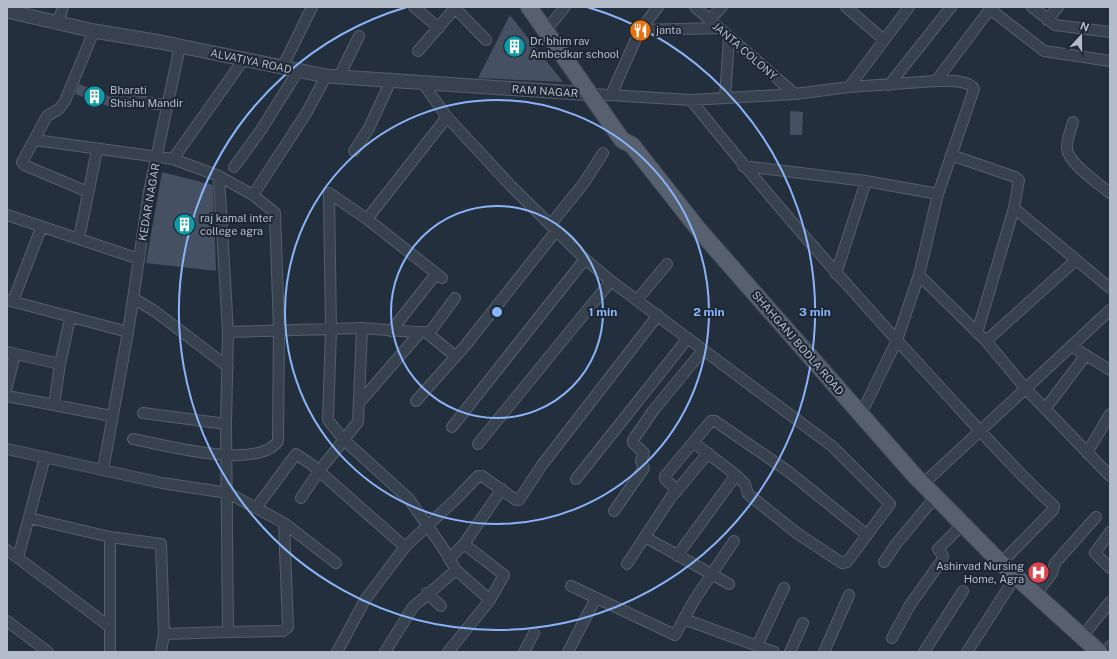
<svg xmlns="http://www.w3.org/2000/svg" width="1117" height="659" font-family="'Public Sans',sans-serif">
  <style>
    .building { fill: #455162 }
    .lines { fill: none; stroke-linecap: round; stroke-linejoin: round }
    .minor-casing { stroke: #565f6c; stroke-width: 12 }
    .tertiary-casing { stroke: #565f6c; stroke-width: 15 }
    .primary-casing { stroke: #414a57; stroke-width: 18 }
    .minor { stroke: #38414e; stroke-width: 10 }
    .tertiary { stroke: #38414e; stroke-width: 13 }
    .primary { stroke: #56606e; stroke-width: 16 }
    .ring { fill: none; stroke: #8ab4f8; stroke-width: 2 }
    .labels { text-anchor: middle; dominant-baseline: central; stroke-width: 4; stroke-linejoin: round; paint-order: stroke }
    .poi-label { font-size: 11px; fill: #b4bcc9; stroke: #1d2633; text-anchor: start }
    .street-label { font-size: 11px; fill: #b4bcc9; stroke: #1d2633 }
    .centre { fill: #8ab4f8; stroke: #1d2633; stroke-width: 2 }
    .ring-label { font-size: 12px; text-anchor: middle; font-weight: bold; fill: #8ab4f8; stroke: #1d2633; stroke-width: 4; stroke-linejoin: round; paint-order: stroke }
  </style>
  <rect width="100%" height="100%" fill="#242f3e"/>
  <path class="building" d="M510,15l53,67 -85,-4z
    M79,84l32,13 2,11 -38,-14z
    M790,111l13,1 -1,23h-12z
    M162,172l51,13 3,86 -70,-8z
    M1038,561l9,7 -10,14 -9,-7z"/>
  <g class="lines">
    <defs>
      <path id="minor" d="M414,7l25,21
        M695,7l100,87
        M846,7l38,33
        M1032,7l23,18 55,7
        M455,8l31,32
        M709,20l13,-13
        M1047,20l11,-13
        M58,22l5,-15
        M550,25l15,-18
        M640,30l79,-2
        M418,51l38,-44
        M282,68l30,-61
        M339,77l20,-41
        M936,81c11,0 33,-2 38,8l-36,105
        M422,82l25,35 64,69 74,73 26,22 221,165 58,58 -43,58 -5,1 -44,-29 -50,-40 -3,-10 -9,-9 -42,-32
        M889,85l62,-78
        M849,87l87,-6 54,-72 54,42 66,10
        M592,94l99,6 104,-6 54,-7 60,-80
        M611,95l29,-65 18,-23
        M725,98l4,-60
        M117,99l50,6
        M691,100c75,94 154,184 235,272 42,45 83,93 128,134l-1,4 -52,53
        M1073,122c-2,8 -7,19 -6,27 2,15 32,35 43,44
        M35,140l138,19 46,17 34,19 22,18 4,117 -1,111c-21,30 -113,4 -145,-2
        M354,151l15,-23 22,-48
        M951,155l64,22 4,3 -5,28 -37,125
        M173,159l71,-100
        M743,166l123,15 72,13 -19,81 67,66 40,48 84,87
        M234,167l27,-37 37,-59
        M88,192l-64,-27 -2,-3 25,-46 12,-7 6,-8 29,-70
        M253,195l54,-83 19,-36
        M1014,208l96,80
        M7,215l132,44
        M367,219l80,-102
        M550,225l34,-42 19,-30
        M79,238l18,-88
        M836,274l30,-93
        M442,278l-75,-59 -38,-26 2,137 -3,90 16,20 65,59 34,49 13,22 34,30
        M133,298l23,14 72,55
        M7,300l121,32
        M637,300l30,-36
        M13,301l28,-73
        M391,331l45,-57
        M228,332l134,-4 53,4 2,4 -58,67
        M415,332h15l25,-34
        M427,333l28,23
        M986,341l90,-81
        M1071,346l39,24
        M7,352l53,12 10,-46
        M7,387l8,-33
        M7,396l47,9 6,-41
        M416,401l49,-55 91,-115
        M54,405l57,11
        M1045,409l41,-54
        M143,413l83,11
        M861,414l36,-74 22,-65
        M452,427l133,-168
        M478,444l133,-163
        M7,449l96,21 25,-138 21,-140 31,-146
        M1087,453l23,-39
        M103,470l59,13 66,10 56,30 52,40
        M576,479l112,-141
        M923,484l187,-174
        M675,493l33,-40
        M301,498l18,-27 39,-49 4,-94
        M256,508l40,-54 16,11 93,82
        M614,511l30,-43 -3,-7 3,-8 -11,-10v-3l20,-29 50,-61
        M29,518l81,19 51,7 3,90 64,-2 -2,-208 2,-92 -9,-156
        M1110,532l-15,21 15,15
        M645,537l84,47
        M7,550l11,8 27,-101
        M677,556l59,-81
        M18,558l92,69v-90
        M449,559l15,-15 38,-55
        M884,562l12,-18 40,-48
        M627,564l48,-73v-3l-10,-9v-3l46,-55h4l74,51 78,63
        M571,586l104,49 20,-36 39,-58
        M427,593l14,13
        M1036,594l16,-21 3,-10 41,-46
        M684,619l90,33
        M7,621l41,31
        M110,627v25
        M228,632l55,-1 5,-4 -4,-104
        M1082,637l28,-35
        M892,638l18,-33 32,-45 1,-4 -5,-7 25,-25
        M757,646l27,-58
        M161,652l3,-18
        M337,652l28,-52 27,-36 13,-17 52,-49 21,-22h4l34,24h3l23,-35 116,-150
        M385,652l28,-45 43,-37
        M448,652l42,-52 14,-25 -40,-31
        M524,652l10,-19
        M568,652l28,-54
        M790,652l13,-29
        M824,652l25,-57
        M924,652l39,-61
        M967,652l49,-76
        M1106,652l4,-6"/>
      <path id="tertiary" d="M7,11l87,20 66,11 166,34 266,18"/>
      <path id="primary" d="M529,7l93,133 10,5 67,85 216,246 86,87 98,89"/>
    </defs>
    <use href="#minor" class="minor-casing"/>
    <use href="#tertiary" class="tertiary-casing"/>
    <use href="#primary" class="primary-casing"/>
    <use href="#minor" class="minor"/>
    <use href="#tertiary" class="tertiary"/>
    <use href="#primary" class="primary"/>
  </g>
  <g class="ring">
    <circle cx="497" cy="312" r="106"/>
    <circle cx="497" cy="312" r="212"/>
    <path d="M587 7A318 318 0 1 1 407 7"/>
  </g>
  <defs>
    <symbol id="restaurant-disc" viewBox="-11 -11 22 22"><circle r="9.5" fill="#e8710a" stroke="#1d2633"/><path d="M-5-6h1v4h1v-4h1v4h1v-4h1v5L-1.5 .5V6h-2V.5L-5-1ZM5-6V6H3V1.5H1.5Q1.5-4 5-6Z" fill="#fff"/></symbol>
    <symbol id="building-disc" viewBox="-11 -11 22 22"><circle r="9.5" fill="#0f9aa8" stroke="#1d2633"/><path d="M-4-6H4V6H1V3H-1V6H-4ZM-2.5-4.3h1.7v1.8h-1.7ZM.8-4.3h1.7v1.8H.8ZM-2.5-1h1.7V.8h-1.7ZM.8-1h1.7V.8H.8Z" fill="#fff"/></symbol>
    <symbol id="hospital-disc" viewBox="-11 -11 22 22"><circle r="9.5" fill="#e0444e" stroke="#1d2633"/><path d="M-5-5h3v3.5h4V-5h3V5h-3V1.5h-4V5h-3Z" fill="#fff"/></symbol>
  </defs>
  <g fill-rule="evenodd">
    <use href="#restaurant-disc" x="628" y="18" width="25" height="25"/>
    <use href="#building-disc" x="502" y="34" width="25" height="25"/>
    <use href="#building-disc" x="82" y="84" width="25" height="25"/>
    <use href="#building-disc" x="172" y="212" width="25" height="25"/>
    <use href="#hospital-disc" x="1026" y="560" width="25" height="25"/>
  </g>
  <g class="labels">
    <g class="poi-label">
      <text x="656" y="30">janta</text>
      <text x="530" y="41">Dr. bhim rav<tspan x="530" dy="13">Ambedkar school</tspan></text>
      <text x="110" y="90">Bharati<tspan x="110" dy="13">Shishu Mandir</tspan></text>
      <text x="200" y="218">raj kamal inter<tspan x="200" dy="13">college agra</tspan></text>
      <text x="1024" y="566" text-anchor="end">Ashirvad Nursing<tspan x="1024" dy="13">Home, Agra</tspan></text>
    </g>
    <g class="street-label">
      <text transform="translate(745 51) rotate(41)">JANTA COLONY</text>
      <text transform="translate(251 61) rotate(12)">ALVATIYA ROAD</text>
      <text transform="translate(545 91) rotate(4)">RAM NAGAR</text>
      <text transform="translate(149 202) rotate(-80)">KEDAR NAGAR</text>
      <text transform="translate(798 343) rotate(49)">SHAHGANJ BODLA ROAD</text>
    </g>
  </g>
  <circle cx="497" cy="312" r="6" class="centre"/>
  <g class="ring-label">
    <text x="603" y="316">1 min</text>
    <text x="709" y="316">2 min</text>
    <text x="815" y="316">3 min</text>
  </g>
  <rect width="1117" height="659" fill="none" stroke="#b4bcc9" stroke-width="16"/>
  <g transform="translate(1081 36) rotate(21)" stroke="#1d2633" stroke-width="3" paint-order="stroke">
  <path d="M0-3L7 15L0 10L-7 15Z" fill="#b4bcc9"/>
  <text y="-6" font-size="11" font-weight="bold" text-anchor="middle" fill="#b4bcc9">N</text>
  </g>
</svg>
